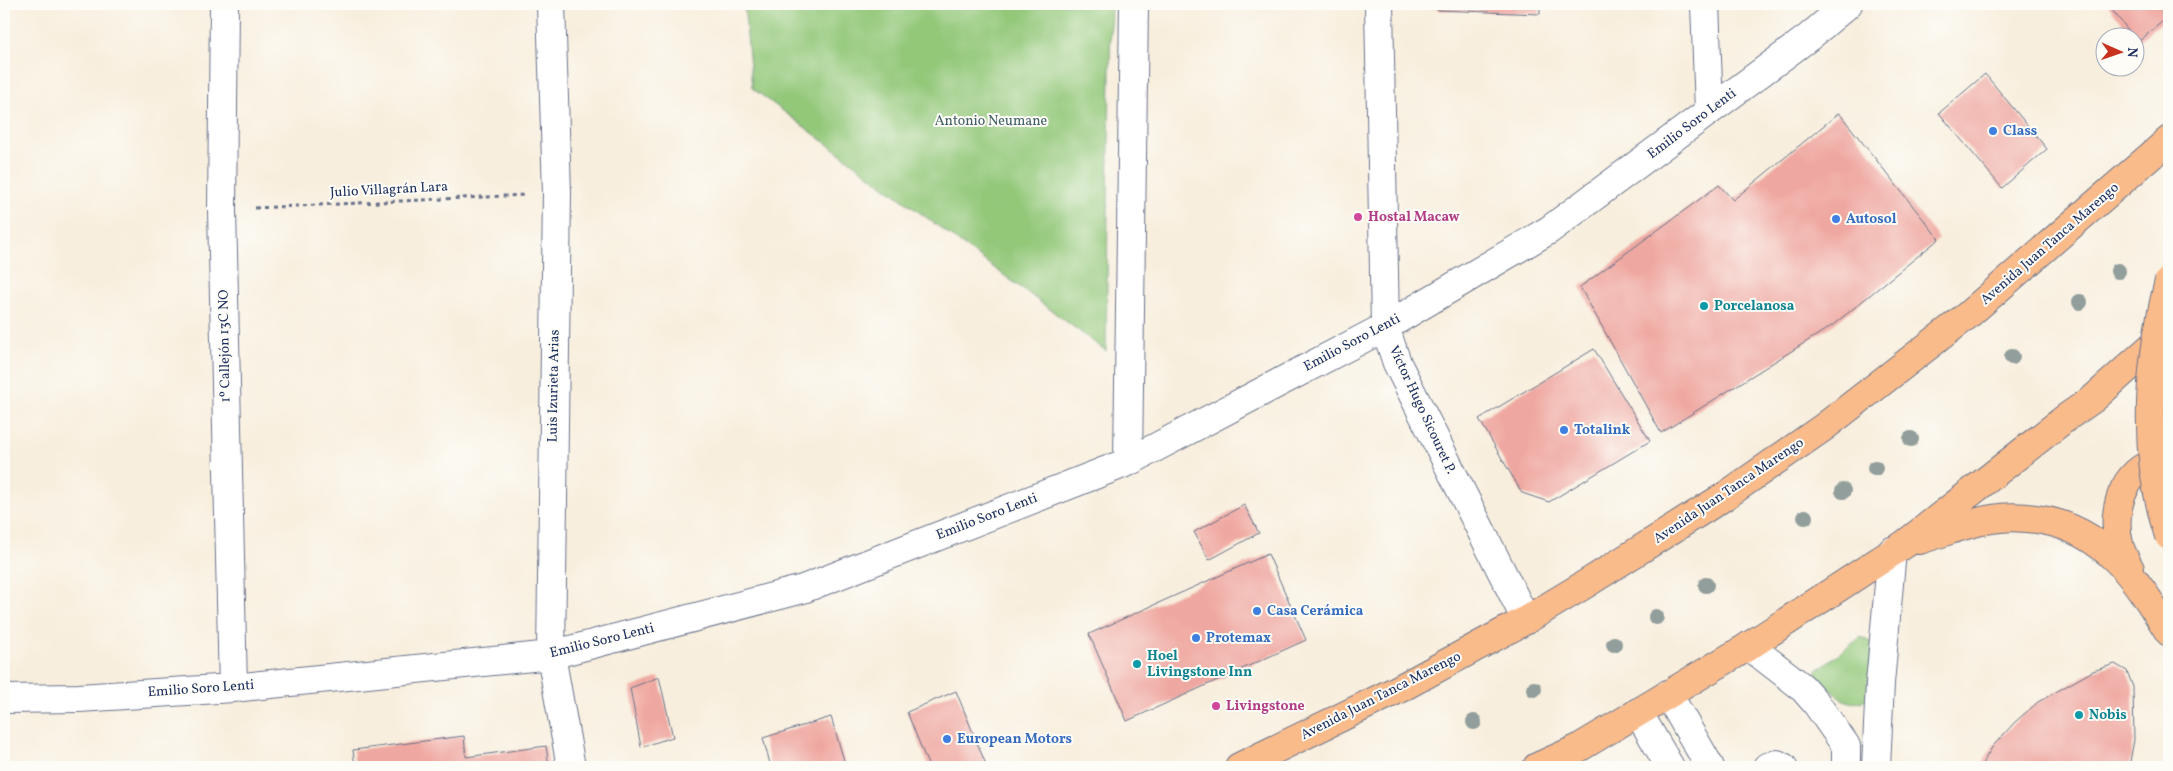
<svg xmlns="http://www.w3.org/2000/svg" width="2173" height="771" font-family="Vollkorn,serif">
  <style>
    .green { fill: #93c879; stroke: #577c6c }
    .building { fill: #efa8a1 }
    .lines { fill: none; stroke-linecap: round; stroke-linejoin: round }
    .minor-casing { stroke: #68728a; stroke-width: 30 }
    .major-casing { stroke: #68728a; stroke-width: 30 }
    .path { stroke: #68728a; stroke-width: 3; stroke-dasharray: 4 4; stroke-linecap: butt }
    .minor { stroke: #fff; stroke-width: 28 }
    .major { stroke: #fabb8b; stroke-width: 28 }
    .major-bridge-casing { stroke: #68728a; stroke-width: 30; stroke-linecap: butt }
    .major-bridge { stroke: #fabb8b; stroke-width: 28 }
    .tree { fill: #929e9c }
    .shop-dot { fill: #3f7fe0; stroke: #fdfcf7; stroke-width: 2 }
    .hotel-dot { fill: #d1479c; stroke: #fdfcf7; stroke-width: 2 }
    .culture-dot { fill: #0f9aa8; stroke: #fdfcf7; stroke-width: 2 }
    .labels { text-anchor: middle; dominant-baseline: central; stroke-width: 4; stroke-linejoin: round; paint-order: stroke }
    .park-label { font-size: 14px; fill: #3f5d66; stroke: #fdfcf7 }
    .street-label { font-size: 14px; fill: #1b2f5e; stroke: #fdfcf7 }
    .shop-label { font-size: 14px; font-weight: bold; fill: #366cbe; stroke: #fdfcf7; text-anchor: start }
    .hotel-label { font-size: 14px; font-weight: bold; fill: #b23c85; stroke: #fdfcf7; text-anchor: start }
    .culture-label { font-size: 14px; font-weight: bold; fill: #0d838f; stroke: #fdfcf7; text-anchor: start }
  </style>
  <rect width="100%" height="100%" fill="#fdfcf7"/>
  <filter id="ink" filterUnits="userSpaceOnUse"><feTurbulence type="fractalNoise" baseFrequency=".02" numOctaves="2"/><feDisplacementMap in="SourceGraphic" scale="10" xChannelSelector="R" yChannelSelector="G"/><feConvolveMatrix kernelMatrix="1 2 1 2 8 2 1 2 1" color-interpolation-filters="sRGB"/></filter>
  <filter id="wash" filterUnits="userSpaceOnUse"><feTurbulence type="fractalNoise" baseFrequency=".0096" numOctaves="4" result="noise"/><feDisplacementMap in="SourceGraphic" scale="20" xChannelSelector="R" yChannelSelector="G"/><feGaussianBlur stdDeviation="1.12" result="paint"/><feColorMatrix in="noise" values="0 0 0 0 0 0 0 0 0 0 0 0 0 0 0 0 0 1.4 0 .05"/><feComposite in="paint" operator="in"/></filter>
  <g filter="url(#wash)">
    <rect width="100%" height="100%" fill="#f8eedd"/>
    <path class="green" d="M744,4h367l-5,347 -354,-263z
      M1861,637l11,6 -5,55c-18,15 -37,-10 -50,-21l-1,-6z"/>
    <g id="blocks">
      <path class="building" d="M1437,4h103v10l-103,-4z
        M2107,4h62v12l-31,26z
        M1985,74l62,75 -45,39 -63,-75z
        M1839,113l100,126 -106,86 -172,108 -81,-146 139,-102 14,15z
        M1594,349l56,92 -101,61 -27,-9 -43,-74z
        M1244,505l15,28 -50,27 -15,-28z
        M1268,554l38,86 -179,81 -38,-87z
        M2115,664l12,7 6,16 1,53 -5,27h-149l13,-21 22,-24 23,-20 55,-31z
        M659,677l14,60 -32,10 -11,-59z
        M956,691l31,76h-58l-22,-55z
        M831,717l15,50h-75l-8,-29z
        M464,736l2,21 80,-11 3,21h-194l-2,-17z"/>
    </g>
  </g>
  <g filter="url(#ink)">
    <use href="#blocks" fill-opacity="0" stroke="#68728a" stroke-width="1"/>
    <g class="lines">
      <defs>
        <path id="minor" d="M224,4l-2,206 11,478
          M551,4l6,189 -6,462 20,112
          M1379,4l6,323 12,36 129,257
          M1705,4l4,107
          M1128,462l6,-458
          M1749,646l53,41 14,16 30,43v21
          M1668,694l42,73
          M4,699l75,-1 154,-10 318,-33 252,-66 325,-127 257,-135 164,-97 260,-193 39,-33
          M1638,712l32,55
          M1767,767l10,-3 6,3
          M1876,767l4,-84 12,-132"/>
        <path id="major" d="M1919,540c24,-7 48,-17 73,-21 16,-3 34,-2 50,1 64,11 95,61 127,112
          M2130,569c-4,-8 -9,-16 -11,-25 -9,-37 7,-83 50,-84
          M1239,767l158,-77 129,-70 58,-35 141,-89 99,-69 144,-112 201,-175
          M1537,767l40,-18 172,-103 156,-102 162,-127 26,-18 76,-68"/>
      </defs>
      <use href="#minor" class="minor-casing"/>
      <use href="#major" class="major-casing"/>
      <path class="path" d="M255,208l271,-13"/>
      <use href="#minor" class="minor"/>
      <use href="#major" class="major"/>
      <defs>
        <path id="major-bridge" d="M2169,281c-21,83 -27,173 0,255"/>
      </defs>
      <use href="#major-bridge" class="major-bridge-casing"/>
      <use href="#major-bridge" class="major-bridge"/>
    </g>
    <g class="tree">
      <circle cx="2118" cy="271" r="8"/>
      <circle cx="2080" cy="302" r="8"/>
      <circle cx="2012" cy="357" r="8"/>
      <circle cx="1911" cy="439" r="8"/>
      <circle cx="1875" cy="468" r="8"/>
      <circle cx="1843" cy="491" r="8"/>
      <circle cx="1805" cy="517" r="8"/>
      <circle cx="1706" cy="585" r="8"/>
      <circle cx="1656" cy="617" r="8"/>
      <circle cx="1614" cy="644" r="8"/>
      <circle cx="1534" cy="689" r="8"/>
      <circle cx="1474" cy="722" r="8"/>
    </g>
  </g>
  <g class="shop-dot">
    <circle cx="1993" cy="131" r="5"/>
    <circle cx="1836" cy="219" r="5"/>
    <circle cx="1564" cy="430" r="5"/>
    <circle cx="1257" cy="611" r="5"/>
    <circle cx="1196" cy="638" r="5"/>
    <circle cx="947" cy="739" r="5"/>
  </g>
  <g class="hotel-dot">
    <circle cx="1358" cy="217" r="5"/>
    <circle cx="1216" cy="706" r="5"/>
  </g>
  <g class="culture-dot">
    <circle cx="1704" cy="306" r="5"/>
    <circle cx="1137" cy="664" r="5"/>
    <circle cx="2079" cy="715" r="5"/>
  </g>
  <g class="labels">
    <g class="park-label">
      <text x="991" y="121">Antonio Neumane</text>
    </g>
    <g class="street-label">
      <text transform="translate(1692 124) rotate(-37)">Emilio Soro Lenti</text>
      <text transform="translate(389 190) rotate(-3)">Julio Villagrán Lara</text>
      <text transform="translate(2050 244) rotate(-41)">Avenida Juan Tanca Marengo</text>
      <text transform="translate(1352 343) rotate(-28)">Emilio Soro Lenti</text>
      <text transform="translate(225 346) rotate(-91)">1º Callejón 13C NO</text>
      <text transform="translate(554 386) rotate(-89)">Luis Izurieta Arias</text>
      <text transform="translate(1422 410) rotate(65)">Víctor Hugo Sicouret P.</text>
      <text transform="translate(1729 491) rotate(-34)">Avenida Juan Tanca Marengo</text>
      <text transform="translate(987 517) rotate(-21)">Emilio Soro Lenti</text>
      <text transform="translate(602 641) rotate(-14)">Emilio Soro Lenti</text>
      <text transform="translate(201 689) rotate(-4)">Emilio Soro Lenti</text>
      <text transform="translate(1381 696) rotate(-27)">Avenida Juan Tanca Marengo</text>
    </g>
    <g class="shop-label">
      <text x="2003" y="131">Class</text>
      <text x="1846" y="219">Autosol</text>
      <text x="1574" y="430">Totalink</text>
      <text x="1267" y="611">Casa Cerámica</text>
      <text x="1206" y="638">Protemax</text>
      <text x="957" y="739">European Motors</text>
    </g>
    <g class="hotel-label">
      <text x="1368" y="217">Hostal Macaw</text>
      <text x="1226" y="706">Livingstone</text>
    </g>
    <g class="culture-label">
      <text x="1714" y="306">Porcelanosa</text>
      <text x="1147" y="656">Hoel<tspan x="1147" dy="16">Livingstone Inn</tspan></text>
      <text x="2089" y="715">Nobis</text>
    </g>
  </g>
  <rect width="2173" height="771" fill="none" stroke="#fdfcf7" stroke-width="20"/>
  <g transform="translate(2120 52) rotate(92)"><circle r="24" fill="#fdfcf7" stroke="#a3aaba"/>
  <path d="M0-4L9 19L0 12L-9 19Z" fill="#c8321e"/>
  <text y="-8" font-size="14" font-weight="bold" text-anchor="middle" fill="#1b2f5e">N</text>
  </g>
</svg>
